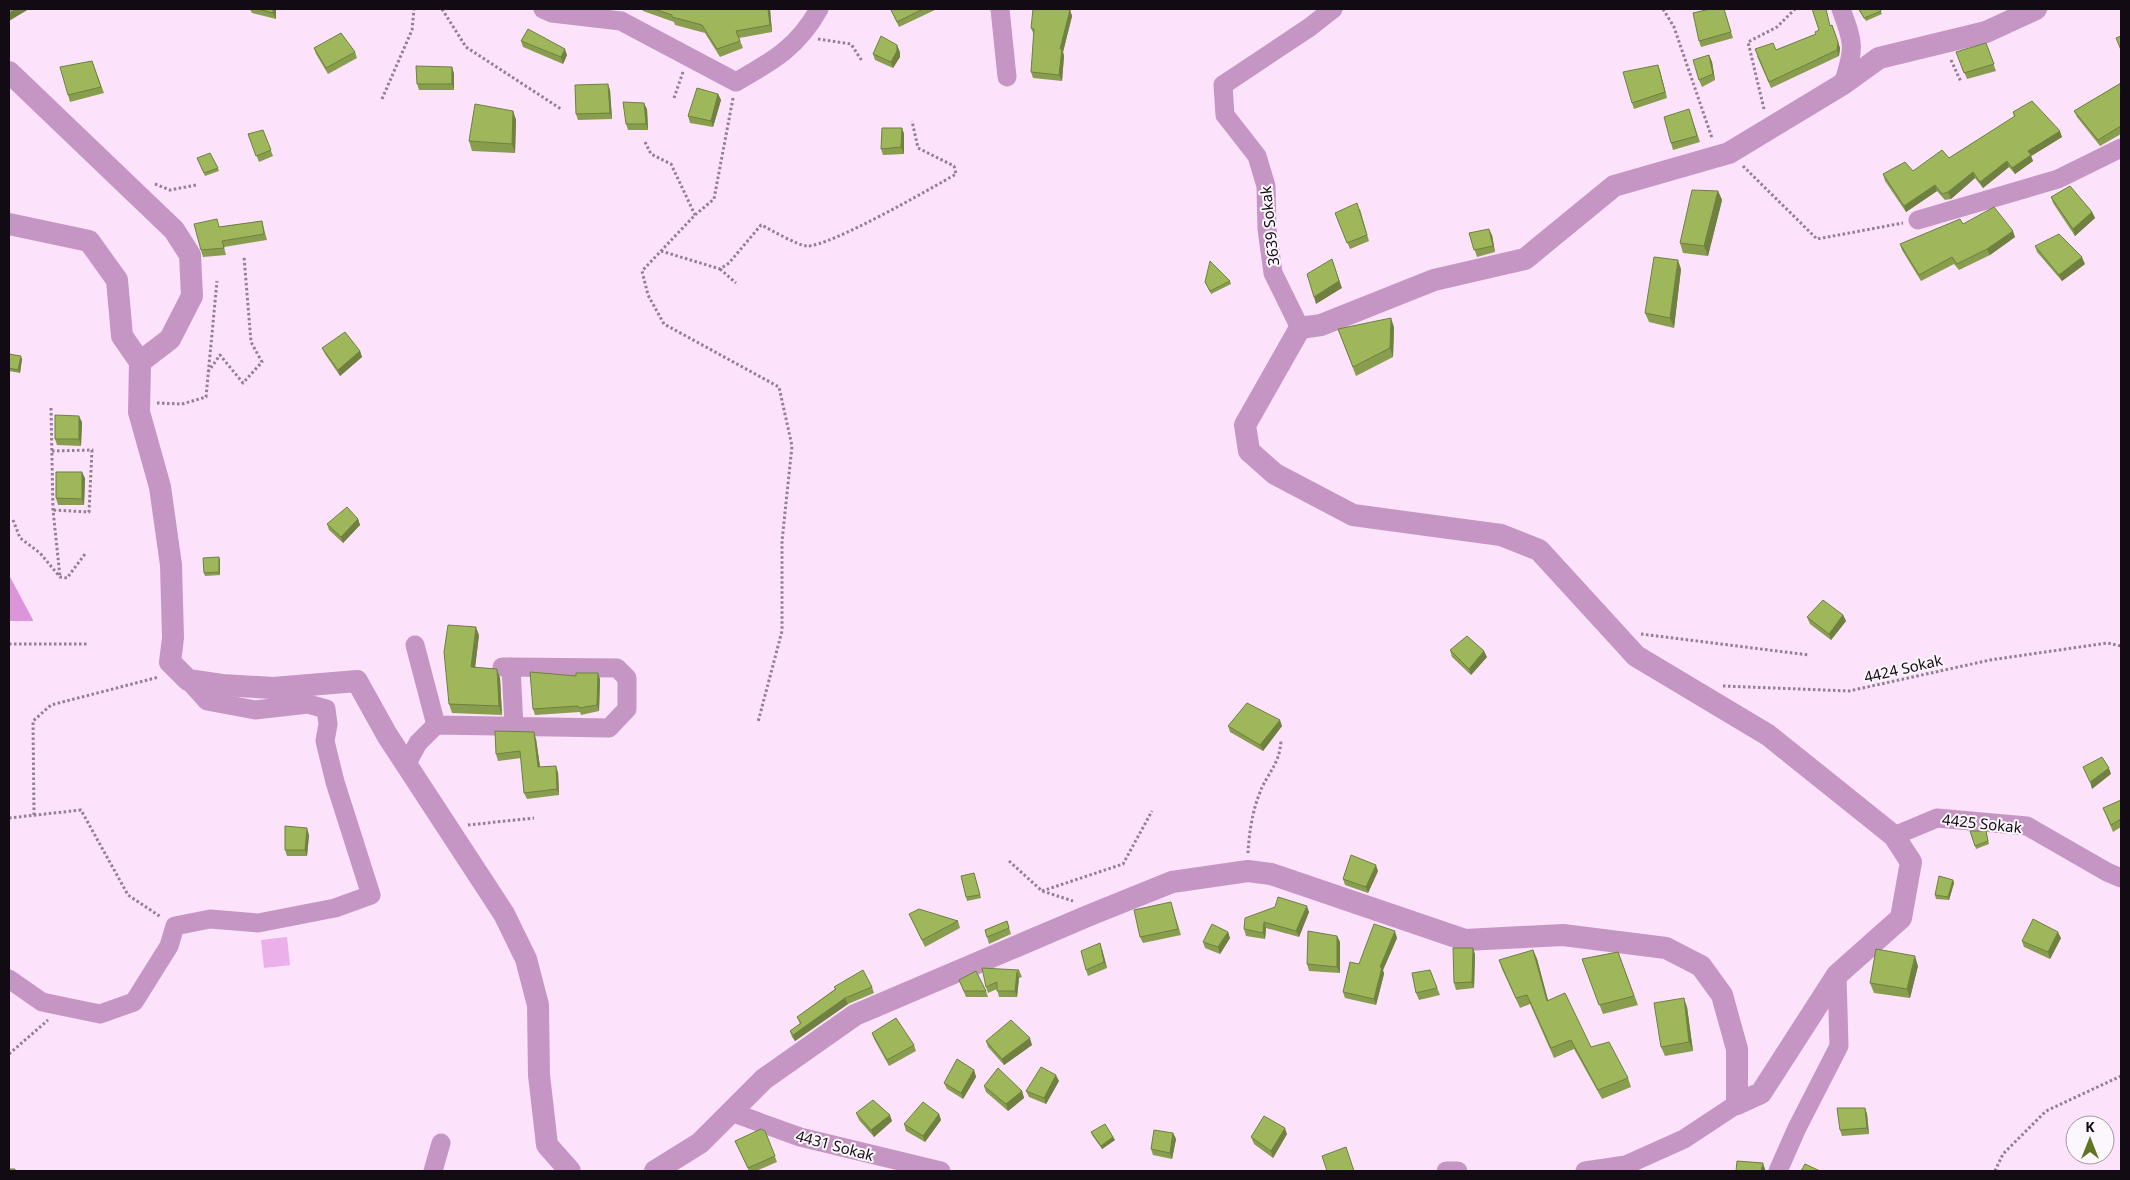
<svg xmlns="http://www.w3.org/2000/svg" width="2130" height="1180" font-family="'Noto Sans',sans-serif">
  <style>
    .green { fill: #ebafe9 }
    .forest { fill: #dc95da }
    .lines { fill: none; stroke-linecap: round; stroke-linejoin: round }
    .path { stroke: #918091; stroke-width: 3; stroke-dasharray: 2.5 2.5; stroke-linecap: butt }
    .minor { stroke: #c596c3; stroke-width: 19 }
    .tertiary { stroke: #c596c3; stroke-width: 22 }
    .wall { fill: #889d4e }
    .shaded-wall { fill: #6f8040 }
    .building { fill: #9eb75b; stroke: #6f8040 }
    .labels { text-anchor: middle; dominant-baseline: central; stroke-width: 4; stroke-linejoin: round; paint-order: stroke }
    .street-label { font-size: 15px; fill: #130b13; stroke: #fcf7fc }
  </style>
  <rect width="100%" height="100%" fill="#fce2fb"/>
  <path class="green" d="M287,937l3,28 -26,3 -3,-28z"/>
  <path class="forest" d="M9,575l24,45v1h-24z"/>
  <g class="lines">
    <path class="path" d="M442,9l24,38 95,62
      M1663,9l11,18 38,111
      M818,39l33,5 11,17
      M1951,60l10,22
      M674,98l9,-26
      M733,98l-19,101 -19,16 -53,56 6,24 16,29 115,63 13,59 -10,95v90l-24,91
      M382,99l30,-69 2,-21
      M1764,109l-16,-67 29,-15 18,-18
      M645,142l6,12 20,10 24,51
      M1743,166l74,73 86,-16
      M155,184l15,6 26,-5
      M661,251l59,18 9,-6 32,-38c11,5 35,20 46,21 22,1 125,-58 149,-72l-2,-8 -36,-18 -6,-27
      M720,269l16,14
      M208,372l12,-17 23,28 19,-21 -11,-20 -7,-85
      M157,403l25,1 24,-7 11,-116
      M51,408l2,102 7,67
      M52,451l40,-1 -3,62 -36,-2
      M13,520l7,18 20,15 20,24 7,1 18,-24
      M1641,634l168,21
      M9,644h78
      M1723,686l126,5 141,-31 117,-17 14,3
      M34,815l-1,-94 18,-16 108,-28
      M9,818l72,-8 47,85 33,22
      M468,825l66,-7
      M1248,853c1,-19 4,-40 11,-58 8,-23 20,-28 22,-54
      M1009,861l33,30 31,10
      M1042,891l81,-27 29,-53
      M9,1054l39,-34
      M1995,1171l8,-17 43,-43 75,-35"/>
    <path class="minor" d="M543,9l9,4 69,8 115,61c37,-21 62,-35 83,-73
      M1000,9l7,68
      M1841,9c13,35 14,38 2,75
      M1918,220l140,-41 63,-31
      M1300,328l-27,-55 -6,-44 -1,-43 -9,-30 -32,-41 -2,-30 87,-58 23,-18
      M415,645l21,80
      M511,667l3,59
      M406,765l12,-22 18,-18 173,3 18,-19v-31l-10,-10 -115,-1
      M1894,836l43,-18 90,8 80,46 14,6
      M9,979l33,23 58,12 34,-12 35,-56 6,-20 35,-7 48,4 77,-15 36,-13 -36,-113 -10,-41 3,-17 -2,-15 -18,-5 -53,6 -48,-9 -19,-21
      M731,1112l69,25 141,34
      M433,1171l8,-28
      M1446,1171h12
      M1585,1171l41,-6 58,-26 53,-35
      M1778,1171l19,-43 42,-82 -2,-71"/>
    <path class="tertiary" d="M9,72l165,158 16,25 2,41 -22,43 -30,23
      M9,224l80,17 28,39 5,56 18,26 -1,50 21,75 11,78 2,73 -3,24 18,18 34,5 51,3 84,-7 30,54 117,179 22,45 12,46 1,70 8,70 23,26
      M655,1171l45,-28 64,-64 91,-64 235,-100 82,-33 76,-11 23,3 194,66 98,-5 103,13 35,18 21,29 15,54v55l24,-11 76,-118 64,-57 10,-56 -17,-26 -126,-101 -132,-79 -97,-106 -38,-15 -148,-20 -78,-41 -26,-23 -4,-26 55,-97 21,-3 113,-45 91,-21 89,-73 115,-33 114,-69 36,-26 107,-26 50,-23"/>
  </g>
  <path class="wall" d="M250,9h26v10l-24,-6z
    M642,9h128l2,23 -33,6 4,10 -23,9 -15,-24 -30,-8 -1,-3 -31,-11z
    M893,9h44l-38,18 -8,-17z
    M1724,9l9,29 -32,9 -2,-6z
    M1858,9h22l2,5 -16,7z
    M1070,10l2,6 -9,36 1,4 -2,25 -29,-3 -2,-6 3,-37 -3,-7z
    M1832,25l8,23 -1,8 -68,32 -14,-32 19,-6 40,-16z
    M521,41l46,14 -4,9 -40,-17z
    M1986,43l10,28 -29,8 -11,-27z
    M314,48l41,4 2,6 -29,16 -12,-20z
    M900,52v5l-7,11 -18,-8 -2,-6z
    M1709,55l3,7 3,18 -13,7 -3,-7z
    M92,61l12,32 -34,9 -2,-7z
    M452,67l2,7v16h-35l-2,-6z
    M1660,71l7,27 -33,11 -2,-6z
    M2121,83v51l-21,12 -23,-29 -3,-6z
    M610,90l2,29 -34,1 -2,-6z
    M718,94l3,6 -8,27 -23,-4 -2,-7z
    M647,109l1,21h-20l-2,-6z
    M1689,109l11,33 -27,8 -2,-7z
    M513,111l3,9 -1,33 -43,-2 -3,-10z
    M2013,112l49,25 -31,19 2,5 -18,13 -6,-7 -26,21 -8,-10 -24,21 -6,1 -8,-9 -31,21 -21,-31 -2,-7 30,-3 36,-13 65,-41z
    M902,128l2,6v20l-21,1 -2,-6z
    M263,130l10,26 -14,6 -11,-28z
    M197,158l21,10 1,3 -14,5z
    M1718,191l4,9 -14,56 -25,-3 -3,-10z
    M2051,197l41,15 3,6 -20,18 -22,-33z
    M1360,209l9,32 -19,8 -13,-30z
    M262,221l5,19 -43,7 2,8 -23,2 -2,-7 18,-23z
    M1963,224l52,13 -25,18 -31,15 -5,-6 -33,17 -19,-31 -2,-6z
    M1469,233l23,2 3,17 -18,5z
    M2035,246l50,18 -23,17 -25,-29z
    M1681,269l-7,59 -25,-6 -4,-9z
    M1230,281l1,3 -20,10 -6,-12z
    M1394,327l-1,30 -37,19 -18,-47z
    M322,348l38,3 2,6 -22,19 -15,-22z
    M9,354l13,5 -2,14 -11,-2z
    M82,422l-1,24 -24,-1 -2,-6z
    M85,478l-1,27h-26l-2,-7z
    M358,519l2,6 -17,18 -14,-13 -2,-6z
    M220,560v15l-15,1 -1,-3z
    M1843,615l3,6 -15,19 -21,-16 -3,-7z
    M479,635l-4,33 25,10 2,37 -50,-2 -3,-9z
    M1450,650l37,7 -16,18 -19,-18z
    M576,676l24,3 -1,32 -18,4 -1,-3 -45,3 -2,-6z
    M1228,726h54l-19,25 -33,-19z
    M536,739l4,28 18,5 1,23 -32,4 -3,-6 -3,-35 -23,3 -2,-7z
    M2121,800v27l-8,5 -10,-24z
    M1970,831h16l3,13 -13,5z
    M309,835l-2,21h-20l-2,-6z
    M1378,871l-10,22 -23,-8 -2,-6z
    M974,873l7,25 -14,3 -1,-4z
    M1953,880l1,3 -5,17 -13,-1 -1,-4z
    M1275,907l34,5 -10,25 -33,-9 -1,11 -19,-3 -2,-7z
    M1173,909l8,26 -38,8 -3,-6z
    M909,914l49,7 2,7 -35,19 -13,-27z
    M1007,921l4,13 -22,10 -4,-14z
    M1228,932l2,6 -10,16 -15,-6 -2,-6z
    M1337,936l3,6v31l-31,-2 -2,-7z
    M1397,938l-14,32 1,4 -8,31 -31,-7 -2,-6 16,-28z
    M2061,938l-11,21 -26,-12 -2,-6z
    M1102,949l5,19 -19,8 -2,-6z
    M1533,950l4,9 11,42 43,46 37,31 3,9 -29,12 -28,-50 -20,9 -24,-54 -10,4 -18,-39 -3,-9z
    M1618,952l20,53 -35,9 -21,-55z
    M1475,954l-1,34 -18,2 -2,-7z
    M1918,966l-8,32 -36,-5 -4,-10z
    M1019,970l3,7 -3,1 -2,19h-18l-2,-8 -9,4 -2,-6z
    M1430,970l10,25 -21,5 -3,-7z
    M959,980l27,11 2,6h-22z
    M834,987h38l2,6 -26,11 -53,37 -3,-4 -2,-6 10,-7 -3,-7 38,-28z
    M1687,1007l6,44 -28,5 -4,-9z
    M872,1033l42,12 2,6 -27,15 -15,-27z
    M986,1041l46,4 -28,20 -16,-18z
    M974,1070l2,7 -13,22 -16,-10 -3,-6z
    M1059,1081l-13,23 -17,-7 -3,-6z
    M984,1086l38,5 2,7 -16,13 -22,-19z
    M1865,1108l2,6 2,20 -27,2 -2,-6z
    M856,1113l36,8 -18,16 -15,-17z
    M939,1114l2,6 -16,22 -19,-11 -2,-7z
    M765,1131l12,31 -21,9h-7l-14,-30z
    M1091,1132l22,5 2,3 -13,9 -10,-14z
    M1173,1133l3,6 -4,20 -19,-4 -2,-6z
    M1287,1134l-14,24 -19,-14 -3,-7z"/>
  <path class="shaded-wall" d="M16,9h13l-20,12v-8z
    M273,9h3v10l-3,-6z
    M768,9h2l2,23 -2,-7z
    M1070,10l2,6 -9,36 1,4 -2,25 -3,-6 1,-26z
    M1838,42l2,6 -1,8 -2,-6z
    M897,45l3,7v5l-7,11 -2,-6z
    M565,49l2,6 -4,9 -2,-7z
    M1709,55l3,7 3,18 -2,-6z
    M1658,65l2,6 7,27 -2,-6z
    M452,67l2,7v16l-2,-6z
    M608,84l2,6 2,29 -2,-6z
    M718,94l3,6 -8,27 -2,-6z
    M644,103l3,6 1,21 -2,-6z
    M513,111l3,9 -1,33 -3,-9z
    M902,128l2,6v20l-3,-7z
    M2060,131l2,6 -31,19 2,5 -18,13 -3,-6 16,-17z
    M2007,161l2,6 -26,21 -3,-6z
    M1973,172l2,6 -24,21 -3,-7z
    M1935,185l2,6 -31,21 -2,-6z
    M1718,191l4,9 -14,56 -4,-10z
    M2092,212l3,6 -20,18 -2,-7z
    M1489,229l3,6 3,17 -2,-6z
    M2013,231l2,6 -25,18 -3,-6z
    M2082,257l3,7 -23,17 -3,-6z
    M1332,259l10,29 -26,16 -2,-7z
    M1678,260l3,9 -7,59 -4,-10z
    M1391,318l3,9 -1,30 -3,-9z
    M360,351l2,6 -22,19 -2,-6z
    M21,356l1,3 -2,14 -2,-3z
    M79,416l3,6 -1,24 -2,-7z
    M82,472l3,6 -1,27 -2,-6z
    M358,519l2,6 -17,18 -2,-6z
    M219,557l1,3v15l-1,-3z
    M1843,615l3,6 -15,19 -2,-6z
    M476,627l3,8 -5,41 -3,-9z
    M1484,651l3,6 -16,18 -2,-6z
    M497,669l3,9 2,37 -3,-9z
    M598,673l2,6 -1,32 -2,-6z
    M1280,720l2,6 -19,25 -3,-6z
    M534,732l2,7 5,34 -3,-6z
    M556,766l2,6 1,23 -2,-6z
    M2109,768l2,6 -19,15 -2,-7z
    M307,828l2,7 -2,21 -2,-6z
    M1376,865l2,6 -10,22 -2,-6z
    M1953,880l1,3 -5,17 -1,-3z
    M1307,906l2,6 -10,25 -3,-6z
    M1264,922l2,6 -1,11 -2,-6z
    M1395,931l2,7 -14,32 1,4 -8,31 -2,-6 6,-32z
    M1228,932l2,6 -10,16 -2,-7z
    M2058,932l3,6 -11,21 -2,-7z
    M1337,936l3,6v31l-3,-6z
    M1100,943l2,6 5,19 -3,-6z
    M1473,948l2,6 -1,34 -2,-6z
    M1533,950l4,9 14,52 -4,-10z
    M1915,956l3,10 -8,32 -3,-9z
    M1017,972l2,6 -2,19 -2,-6z
    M845,998l3,6 -53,37 -2,-6z
    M1684,998l3,9 6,44 -4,-9z
    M1030,1038l2,7 -28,20 -2,-6z
    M974,1070l2,7 -13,22 -2,-6z
    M1056,1075l3,6 -13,23 -2,-6z
    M1022,1091l2,7 -16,13 -2,-7z
    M1865,1108l2,6 2,20 -2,-6z
    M939,1114l2,6 -16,22 -2,-6z
    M890,1115l2,6 -18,16 -3,-7z
    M1285,1128l2,6 -14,24 -2,-7z
    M1173,1133l3,6 -4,20 -2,-6z
    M1113,1137l2,3 -13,9 -1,-3z
    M1763,1163l2,6v2h-4z"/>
  <path class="building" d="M9,9h7l-7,4z
    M258,9h15v4z
    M654,9h114l2,16 -34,6 4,10 -23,8 -15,-24 -30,-8v-2z
    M893,9h30l-26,13 -6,-12z
    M1033,9h29l8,1 -10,39h2l-3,26 -28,-3 3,-43 -3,-1z
    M1710,9h14l7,23 -32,9 -6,-28z
    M1812,9h14l4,17 2,-1 6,17 -1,8 -68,32 -14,-33 18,-6 3,7 40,-16 -1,-2 4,-2z
    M1859,9h21l1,2 -17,7z
    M528,29l37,20 -4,8 -40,-16z
    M341,33l14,19 -29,16 -12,-20z
    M881,36l16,9v6l-6,11 -18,-8z
    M2121,36v14l-5,-12z
    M1986,43l8,21 -30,9 -8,-21z
    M1709,55l4,19 -14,6 -6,-20z
    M92,61l9,26 -33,8 -8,-28z
    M1658,65l7,27 -33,11 -9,-31z
    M416,66l36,1v17h-35z
    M2121,83v43l-23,14 -24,-29z
    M608,84l2,29 -34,1 -1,-29z
    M697,88l21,6 -7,27 -23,-5z
    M2032,101l28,30 -32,20 3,4 -19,13 -5,-7 -27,21 -7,-10 -25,20 -6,2 -7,-9 -31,21 -21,-32 22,-12 8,9 29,-21 7,8 66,-42 -2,-4z
    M623,102l21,1 2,21h-20z
    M475,104l38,7 -1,33 -43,-3z
    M1689,109l8,27 -26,7 -7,-26z
    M882,128h20l-1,19 -20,2z
    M263,130l8,20 -15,6 -8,-22z
    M210,153l8,15 -14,5 -7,-15z
    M2070,186l22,26 -19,17 -22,-32z
    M1692,190l26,1 -14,55 -24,-3z
    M1357,203l10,32 -20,8 -12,-30z
    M1994,207l19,24 -26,18 -30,15 -5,-7 -33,18 -19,-31 60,-25 3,5z
    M217,219l2,8 43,-6 2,13 -42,7 2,7 -23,2 -7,-26z
    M1489,229l4,17 -19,4 -5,-17z
    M2059,234l23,23 -23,18 -24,-29z
    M1654,257l24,3 -8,58 -25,-5z
    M1332,259l7,22 -25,16 -7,-23z
    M1210,261l20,20 -20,10 -5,-9z
    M1391,318l-1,30 -37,19 -15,-38z
    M345,332l15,19 -22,19 -16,-22z
    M9,354l12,2 -3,14 -9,-2z
    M55,415l24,1v23h-24z
    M56,472h26v27l-26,-1z
    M347,507l11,12 -17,18 -14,-13z
    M219,557v15l-15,1 -1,-15z
    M1823,600l20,15 -14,19 -22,-17z
    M448,625l28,2 -5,40 26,2 2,37 -50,-2 -5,-52z
    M1467,636l17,15 -15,18 -19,-19z
    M530,672l46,4v-3h22l-1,32 -18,3 -1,-2 -45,3z
    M1247,703l33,17 -20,25 -32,-19z
    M495,731l39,1 4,35 18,-1 1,23 -33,4 -4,-42 -24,3z
    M2102,757l7,11 -19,14 -7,-15z
    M2121,800v19l-10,6 -8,-17z
    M285,826l22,2 -2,22h-20z
    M1970,831h16l2,10 -13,5z
    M1351,855l25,10 -10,22 -23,-8z
    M974,873l6,22 -14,2 -5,-21z
    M1939,876l14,4 -5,17 -13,-2z
    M1278,897l29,9 -11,25 -32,-9 -1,11 -19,-4 1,-11 30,-11z
    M1171,902l7,27 -38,8 -6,-27z
    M919,909l39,12 -36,19 -13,-26z
    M2033,919l25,13 -10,20 -26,-11z
    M1007,921l2,7 -22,9 -2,-7z
    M1212,924l16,8 -10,15 -15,-5z
    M1374,924l21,7 -15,36h2l-8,32 -31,-7 7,-30 9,2z
    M1308,931l29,5v31l-30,-3z
    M1100,943l4,19 -18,8 -5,-19z
    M1453,948h20l-1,34 -18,1z
    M1876,949l39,7 -8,33 -37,-6z
    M1533,950l14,51 18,-8 26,54 18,-5 19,36 -30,12 -27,-50 -20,8 -24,-53 -11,3 -17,-38z
    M1618,952l16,44 -35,9 -17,-46z
    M982,968l37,2 -2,2 -2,19h-18v-9l-11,5z
    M863,970l9,17 -27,11 -52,37 -3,-4 11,-8 -4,-6 39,-28 -2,-2z
    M1430,970l7,18 -21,5 -4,-20z
    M976,971l10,20h-22l-5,-11z
    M1684,998l5,44 -28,5 -7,-44z
    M896,1018l18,27 -27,15 -15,-27z
    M1011,1020l19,18 -28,21 -16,-18z
    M957,1059l17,11 -13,23 -17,-10z
    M1041,1067l15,8 -12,23 -18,-7z
    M998,1068l24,23 -16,13 -22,-18z
    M873,1100l17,15 -19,15 -15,-17z
    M923,1102l16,12 -16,22 -19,-12z
    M1837,1108h28l2,20 -27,2z
    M1264,1116l21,12 -14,23 -20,-14z
    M1105,1124l8,13 -12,9 -10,-14z
    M761,1129l4,2 10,25 -27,12 -13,-27z
    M1154,1130l19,3 -3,20 -19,-4z
    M1346,1147l8,24h-27l-5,-15z
    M1737,1161l26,2 -2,8h-25z
    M1805,1164l15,7h-19z
    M9,1169h6v2h-6z"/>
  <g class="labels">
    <g class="street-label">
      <text transform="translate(1269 226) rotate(-96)">3639 Sokak</text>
      <text transform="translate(1903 668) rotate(-13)">4424 Sokak</text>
      <text transform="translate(1982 823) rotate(6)">4425 Sokak</text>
      <text transform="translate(835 1145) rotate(15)">4431 Sokak</text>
    </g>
  </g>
  <rect width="2130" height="1180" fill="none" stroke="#130b13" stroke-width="20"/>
  <g transform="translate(2090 1140)"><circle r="24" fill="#fcf7fc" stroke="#9f999f"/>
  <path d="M0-4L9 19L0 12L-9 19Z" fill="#617525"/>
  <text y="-8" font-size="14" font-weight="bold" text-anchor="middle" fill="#130b13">K</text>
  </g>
</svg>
